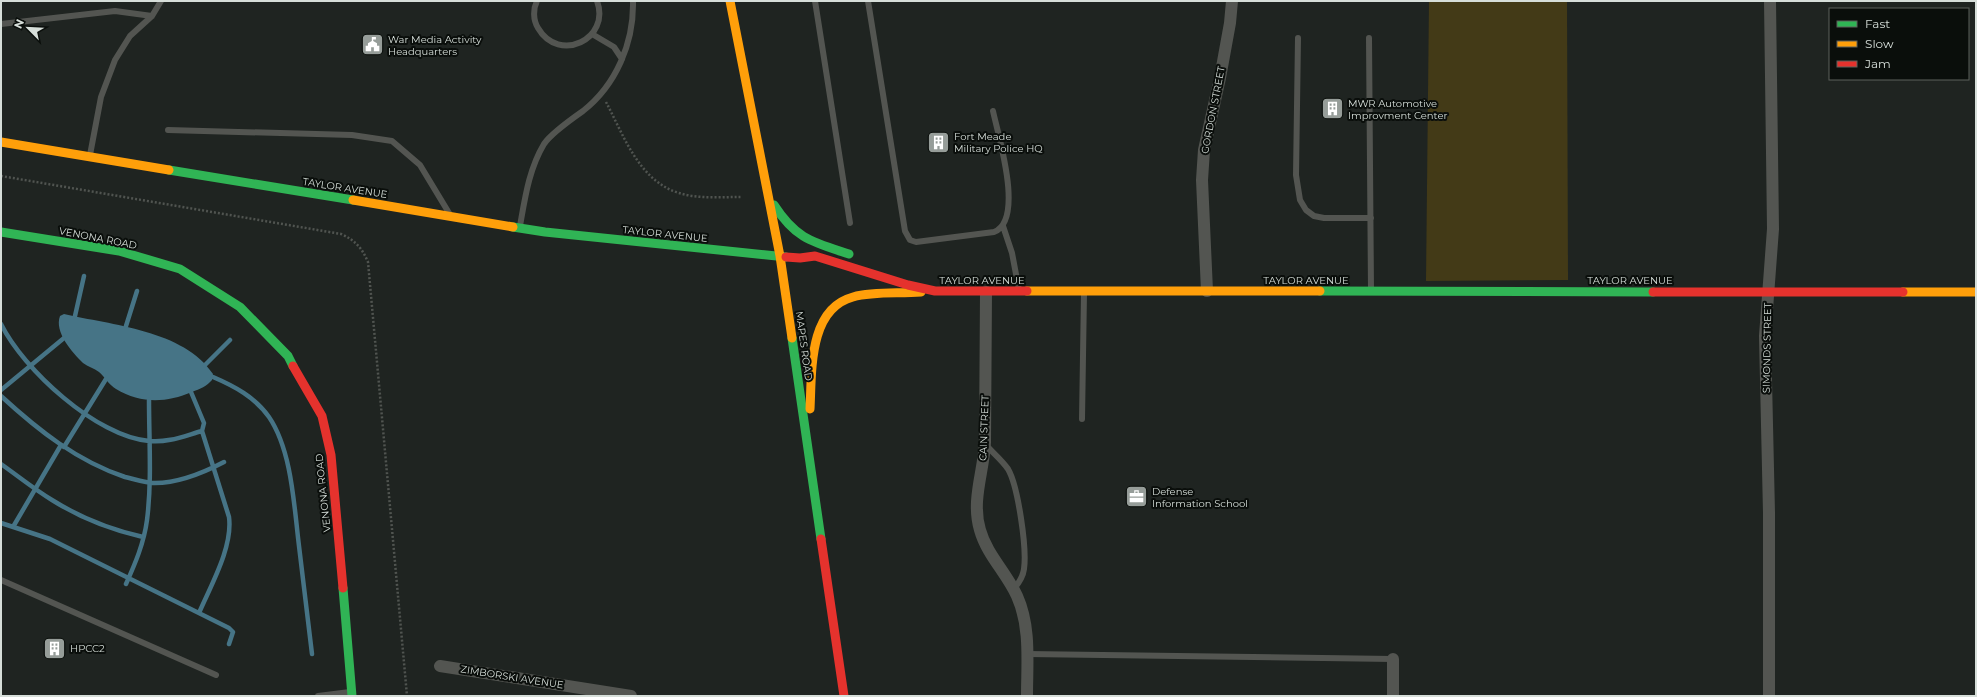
<svg xmlns="http://www.w3.org/2000/svg" width="1977" height="697" font-family="Montserrat,sans-serif">
  <style>
    .green { fill: #433a17 }
    .water { fill: #467486 }
    .lines { fill: none; stroke-linecap: round; stroke-linejoin: round }
    .stream { stroke: #467486; stroke-width: 4.5 }
    .path { stroke: #505450; stroke-width: 2.5; stroke-dasharray: 2 2; stroke-linecap: butt }
    .lane { stroke: #535551; stroke-width: 6 }
    .street { stroke: #535551; stroke-width: 12 }
    .fast { stroke: #30b455; stroke-width: 9 }
    .slow { stroke: #ff9f0a; stroke-width: 9 }
    .jam { stroke: #e5322d; stroke-width: 9 }
    .labels { text-anchor: middle; dominant-baseline: central; stroke-width: 4; stroke-linejoin: round; paint-order: stroke }
    .poi-label { font-size: 10px; fill: #d6ded9; stroke: #0a0e0b; text-anchor: start }
    .street-label { font-size: 10px; fill: #d6ded9; stroke: #0a0e0b }
  </style>
  <rect width="100%" height="100%" fill="#1f2421"/>
  <path class="green" d="M1429,1h138l1,279 -142,1z"/>
  <path class="water" d="M64,314c47,11 120,16 149,60l-1,6c-5,6 -12,9 -20,12 -26,11 -51,12 -76,-3 -7,-4 -11,-12 -17,-17 -5,-4 -11,-5 -16,-9 -11,-11 -29,-31 -23,-47z"/>
  <g class="lines">
    <path class="stream" d="M75,316l9,-40
      M1,324c22,45 96,113 148,117 19,2 35,-5 53,-10l2,-8 -13,-31
      M126,326l11,-35
      M205,365l25,-25
      M213,377c21,9 42,20 56,40 23,34 25,89 30,129 4,36 9,72 13,108
      M1,390l63,-52
      M1,396c37,34 76,65 124,81 9,2 20,6 30,6 24,0 48,-10 69,-21
      M64,447l42,-68
      M1,464c17,12 33,25 51,36 27,17 60,30 91,37
      M1,523l49,16 179,89 4,4 -4,12
      M13,527l48,-82
      M126,584c9,-20 18,-41 21,-64 5,-39 2,-80 2,-120
      M199,613c12,-28 34,-66 30,-96l-27,-86"/>
    <path class="path" d="M606,102c18,34 33,79 73,91 19,6 42,4 62,4
      M1,176l340,58c14,6 21,14 27,28l39,434"/>
    <path class="lane" d="M537,1c-4,8 -4,19 1,27 21,36 73,11 59,-27
      M815,1l35,222
      M868,1l37,230 5,9 6,2 78,-10c31,-12 4,-97 -1,-121
      M1,24l114,-13 37,5
      M592,34l22,13 8,12
      M1298,38l-2,137 4,25 6,10 8,6 10,2h47
      M1369,38l2,252
      M168,130l184,5 40,6 28,24 29,48
      M90,155l11,-58 14,-37 15,-24 22,-20 9,-15
      M520,226c5,-28 9,-57 24,-82 6,-9 29,-26 39,-33 33,-26 51,-68 50,-110
      M1003,226l9,27 7,37
      M1082,419l2,-126
      M985,444c7,8 17,16 23,25 10,17 19,79 16,100 -1,8 -5,14 -11,21
      M1,580l215,95
      M1027,654l366,5
      M318,696l32,-4"/>
    <path class="street" d="M1207,291l-5,-111 2,-30 16,-72 10,-55 2,-22
      M986,292l-1,150c-1,29 -14,58 -5,88 7,25 26,42 37,66 14,31 10,67 10,100
      M1393,659v37
      M440,666l191,30
      M1769,696v-183l-4,-177 8,-107 -3,-228"/>
    <path class="fast" d="M169,170l184,30
      M774,205c22,34 38,37 75,49
      M513,227l32,5 241,25
      M1,232l118,19 61,18 60,38 48,49 5,10
      M1320,291l333,1
      M792,338l29,201
      M343,588l9,108"/>
    <path class="slow" d="M730,1l50,255 12,82
      M1,142l168,28
      M353,200l160,27
      M1027,291h293
      M1903,292h73
      M810,409c2,-37 -2,-100 43,-112 22,-6 46,-3 68,-5"/>
    <path class="jam" d="M786,257l14,1 15,-2 93,29 27,6h92
      M1653,292h250
      M293,366l29,50 9,39 12,133
      M821,539l23,157"/>
  </g>
  <defs>
    <symbol id="civic-square" viewBox="-11 -11 22 22"><rect x="-9" y="-9" width="18" height="18" rx="4" fill="#969d99" stroke="#0a0e0b"/><path d="M-.6-6.5H3V-4.5H.6V-3L4-1V1h2V6H-6V1h2V-1L-.6-3ZM-1.2 2.5V6h2.4V2.5Z" fill="#fff"/></symbol>
    <symbol id="building-square" viewBox="-11 -11 22 22"><rect x="-9" y="-9" width="18" height="18" rx="4" fill="#969d99" stroke="#0a0e0b"/><path d="M-4-6H4V6H1V3H-1V6H-4ZM-2.5-4.3h1.7v1.8h-1.7ZM.8-4.3h1.7v1.8H.8ZM-2.5-1h1.7V.8h-1.7ZM.8-1h1.7V.8H.8Z" fill="#fff"/></symbol>
    <symbol id="office-square" viewBox="-11 -11 22 22"><rect x="-9" y="-9" width="18" height="18" rx="4" fill="#969d99" stroke="#0a0e0b"/><path d="M-6-3h4V-5.5h4V-3h4V5H-6ZM-1-4.5V-3h2v-1.5ZM-6 0V1H6V0Z" fill="#fff"/></symbol>
  </defs>
  <g fill-rule="evenodd">
    <use href="#civic-square" x="360" y="32" width="25" height="25"/>
    <use href="#building-square" x="1320" y="96" width="25" height="25"/>
    <use href="#building-square" x="926" y="130" width="25" height="25"/>
    <use href="#office-square" x="1124" y="484" width="25" height="25"/>
    <use href="#building-square" x="42" y="636" width="25" height="25"/>
  </g>
  <g class="labels">
    <g class="poi-label">
      <text x="388" y="39">War Media Activity<tspan x="388" dy="12">Headquarters</tspan></text>
      <text x="1348" y="103">MWR Automotive<tspan x="1348" dy="12">Improvment Center</tspan></text>
      <text x="954" y="136">Fort Meade<tspan x="954" dy="12">Military Police HQ</tspan></text>
      <text x="1152" y="491">Defense<tspan x="1152" dy="12">Information School</tspan></text>
      <text x="70" y="648">HPCC2</text>
    </g>
    <g class="street-label">
      <text transform="translate(1213 110) rotate(-79)">GORDON STREET</text>
      <text transform="translate(345 188) rotate(9)">TAYLOR AVENUE</text>
      <text transform="translate(665 234) rotate(6)">TAYLOR AVENUE</text>
      <text transform="translate(98 238) rotate(11)">VENONA ROAD</text>
      <text x="982" y="280">TAYLOR AVENUE</text>
      <text x="1306" y="280">TAYLOR AVENUE</text>
      <text x="1630" y="280">TAYLOR AVENUE</text>
      <text transform="translate(804 346) rotate(82)">MAPES ROAD</text>
      <text transform="translate(1767 348) rotate(-89)">SIMONDS STREET</text>
      <text transform="translate(984 428) rotate(-88)">CAIN STREET</text>
      <text transform="translate(323 493) rotate(-96)">VENONA ROAD</text>
      <text transform="translate(512 677) rotate(9)">ZIMBORSKI AVENUE</text>
    </g>
  </g>
  <rect width="1977" height="697" fill="none" stroke="#d6ded9" stroke-width="4"/>
  <rect x="1829" y="8" width="140" height="72" fill="#0a0e0b" stroke="#5c615d"/>
  <rect x="1837" y="21" width="20" height="6" fill="#30b455" stroke="#5c615d"/>
  <text x="1865" y="28" font-size="12" fill="#d6ded9">Fast</text>
  <rect x="1837" y="41" width="20" height="6" fill="#ff9f0a" stroke="#5c615d"/>
  <text x="1865" y="48" font-size="12" fill="#d6ded9">Slow</text>
  <rect x="1837" y="61" width="20" height="6" fill="#e5322d" stroke="#5c615d"/>
  <text x="1865" y="68" font-size="12" fill="#d6ded9">Jam</text>
  <g transform="translate(28 28) rotate(294)" stroke="#0a0e0b" stroke-width="3" paint-order="stroke">
  <path d="M0-3L7 15L0 10L-7 15Z" fill="#d6ded9"/>
  <text y="-6" font-size="11" font-weight="bold" text-anchor="middle" fill="#d6ded9">N</text>
  </g>
</svg>
